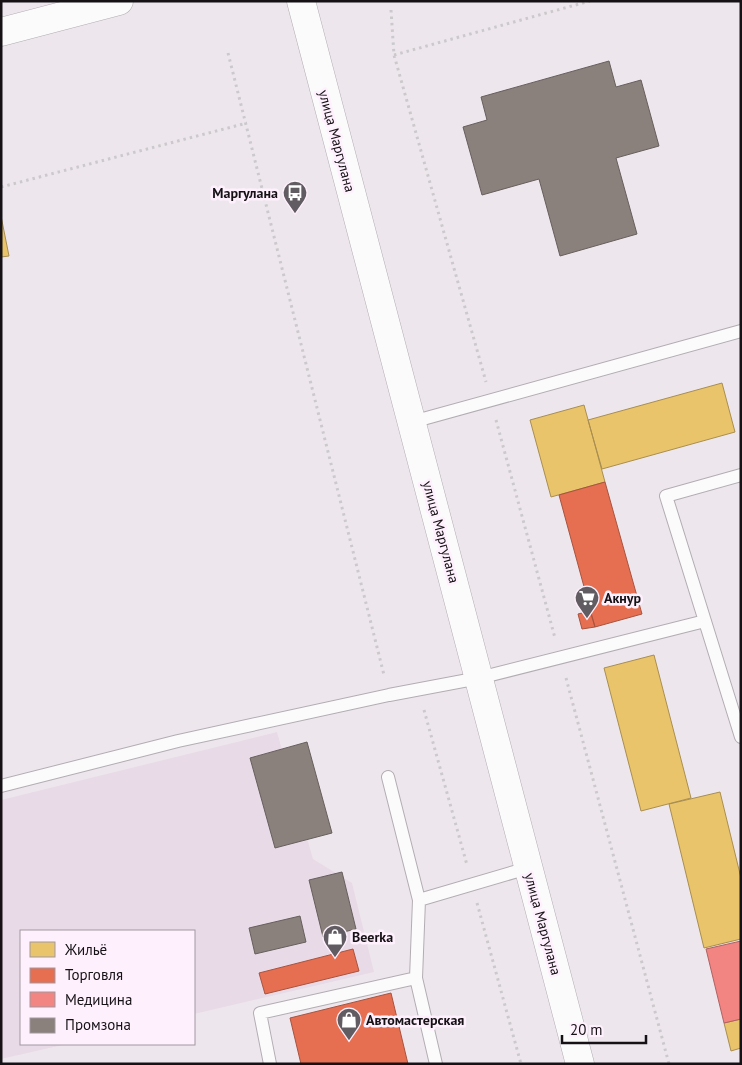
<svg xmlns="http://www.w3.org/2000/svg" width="742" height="1065" font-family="'PT Sans',sans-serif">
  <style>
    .built { fill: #e8dbe7 }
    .homes { fill: #e9c46a; stroke: #a98e50 }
    .shops { fill: #e76f51; stroke: #a8533f }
    .health { fill: #f28482; stroke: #b06261 }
    .industry { fill: #8a817c; stroke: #675f5d }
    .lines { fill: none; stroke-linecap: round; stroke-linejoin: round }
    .lane-casing { stroke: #b2adb2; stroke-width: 14 }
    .secondary-casing { stroke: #b2adb2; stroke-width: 29 }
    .path { stroke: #cbc9cb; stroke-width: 3; stroke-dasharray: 2.5 4; stroke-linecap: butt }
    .lane { stroke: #fcfbfc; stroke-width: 12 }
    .secondary { stroke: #fcfbfc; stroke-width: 28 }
    .labels { text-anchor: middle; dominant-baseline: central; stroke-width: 5; stroke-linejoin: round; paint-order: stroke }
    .street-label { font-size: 14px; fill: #151115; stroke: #fef1fd }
    .poi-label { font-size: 14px; font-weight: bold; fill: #151115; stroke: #fef1fd; text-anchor: start }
  </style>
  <rect width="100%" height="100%" fill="#ede7ed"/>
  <path class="built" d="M277,732l36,127 39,24 22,89 -180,42v-83h-173v113h46l-66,15v-259z"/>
  <path class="homes" d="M1,216l8,40 -8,1z
    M722,383l13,49 -133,37 -14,-49z
    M584,405l21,77 -54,15 -21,-77z
    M654,655l37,143 -50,13 -37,-143z
    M720,792l21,86v61l-37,9 -35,-144z
    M741,1019v29l-10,3 -7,-28z"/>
  <path class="shops" d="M605,482l37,132 -47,13 -36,-132z
    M590,611l5,16 -13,2 -4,-15z
    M353,949l6,22 -94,23 -6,-21z
    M391,993l17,71h-107l-11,-46z"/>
  <path class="health" d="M741,941v78l-17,4 -18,-74z"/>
  <path class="industry" d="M609,61l7,26 25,-7 18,66 -43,12 21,76 -77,22 -21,-77 -57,16 -19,-68 24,-7 -6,-23z
    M307,742l25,91 -57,15 -25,-90z
    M342,872l14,57 -33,8 -14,-57z
    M300,916l6,26 -51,12 -6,-26z"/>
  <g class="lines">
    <defs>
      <path id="lane" d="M412,422l329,-91
        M741,475l-75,21 75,241
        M388,777l31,123 -3,78 20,86
        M1,786l177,-45 211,-46 90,-17 226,-57
        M419,900l109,-32
        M270,1064l-10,-51 156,-35"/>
      <path id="secondary" d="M301,1l279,1063
        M1,32l118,-31"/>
    </defs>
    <use href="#lane" class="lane-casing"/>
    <use href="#secondary" class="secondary-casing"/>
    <path class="path" d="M391,10l3,45 92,327
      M228,53l156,622
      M394,55l196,-54
      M1,187l246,-64
      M496,420l59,218
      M566,678l103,386
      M424,710l43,155
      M477,903l44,161"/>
    <use href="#lane" class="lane"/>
    <use href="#secondary" class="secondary"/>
  </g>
  <defs>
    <symbol id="bus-pin" viewBox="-11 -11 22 30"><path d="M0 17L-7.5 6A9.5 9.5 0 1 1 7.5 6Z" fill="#615c61" stroke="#fef1fd"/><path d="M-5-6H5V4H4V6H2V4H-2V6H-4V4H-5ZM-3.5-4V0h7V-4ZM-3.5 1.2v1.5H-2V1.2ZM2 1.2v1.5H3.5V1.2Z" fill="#fff"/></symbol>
    <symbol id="supermarket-pin" viewBox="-11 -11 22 30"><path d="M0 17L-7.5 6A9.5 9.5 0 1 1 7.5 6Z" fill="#615c61" stroke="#fef1fd"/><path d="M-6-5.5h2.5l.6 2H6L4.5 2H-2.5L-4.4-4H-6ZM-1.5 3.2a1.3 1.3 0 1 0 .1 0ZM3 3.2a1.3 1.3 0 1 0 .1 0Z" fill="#fff"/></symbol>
    <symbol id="shop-pin" viewBox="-11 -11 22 30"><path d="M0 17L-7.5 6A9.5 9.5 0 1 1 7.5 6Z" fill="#615c61" stroke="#fef1fd"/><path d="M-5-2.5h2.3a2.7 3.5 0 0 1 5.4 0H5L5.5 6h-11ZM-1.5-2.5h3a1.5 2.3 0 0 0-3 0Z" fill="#fff"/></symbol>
  </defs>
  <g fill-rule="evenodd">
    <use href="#bus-pin" x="281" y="179" width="28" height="38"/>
    <use href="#supermarket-pin" x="573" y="584" width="28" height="38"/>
    <use href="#shop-pin" x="321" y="923" width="28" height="38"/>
    <use href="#shop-pin" x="335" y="1006" width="28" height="38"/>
  </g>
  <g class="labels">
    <g class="street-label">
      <text transform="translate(337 141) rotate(75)">улица Маргулана</text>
      <text transform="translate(441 532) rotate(75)">улица Маргулана</text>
      <text transform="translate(543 924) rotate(75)">улица Маргулана</text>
    </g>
    <g class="poi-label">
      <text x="278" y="193" text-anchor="end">Маргулана</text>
      <text x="604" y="598">Акнур</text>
      <text x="352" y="937">Beerka</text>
      <text x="366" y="1020">Автомастерская</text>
    </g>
  </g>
  <rect width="742" height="1065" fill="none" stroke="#151115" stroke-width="5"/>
  <rect x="20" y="930" width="175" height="115" fill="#fef1fd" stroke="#a197a0"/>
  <rect x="30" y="942" width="25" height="15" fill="#e9c46a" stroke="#a197a0"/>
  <text x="65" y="955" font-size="15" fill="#151115">Жильё</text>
  <rect x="30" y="968" width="25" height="15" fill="#e76f51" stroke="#a197a0"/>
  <text x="65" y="980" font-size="15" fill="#151115">Торговля</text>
  <rect x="30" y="992" width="25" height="15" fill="#f28482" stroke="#a197a0"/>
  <text x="65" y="1005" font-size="15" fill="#151115">Медицина</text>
  <rect x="30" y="1018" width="25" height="15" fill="#8a817c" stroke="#a197a0"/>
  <text x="65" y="1030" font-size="15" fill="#151115">Промзона</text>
  <path d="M562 1035v8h84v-8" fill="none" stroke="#151115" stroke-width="2.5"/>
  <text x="570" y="1035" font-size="15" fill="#151115" stroke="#fef1fd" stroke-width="4" paint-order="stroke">20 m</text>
</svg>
